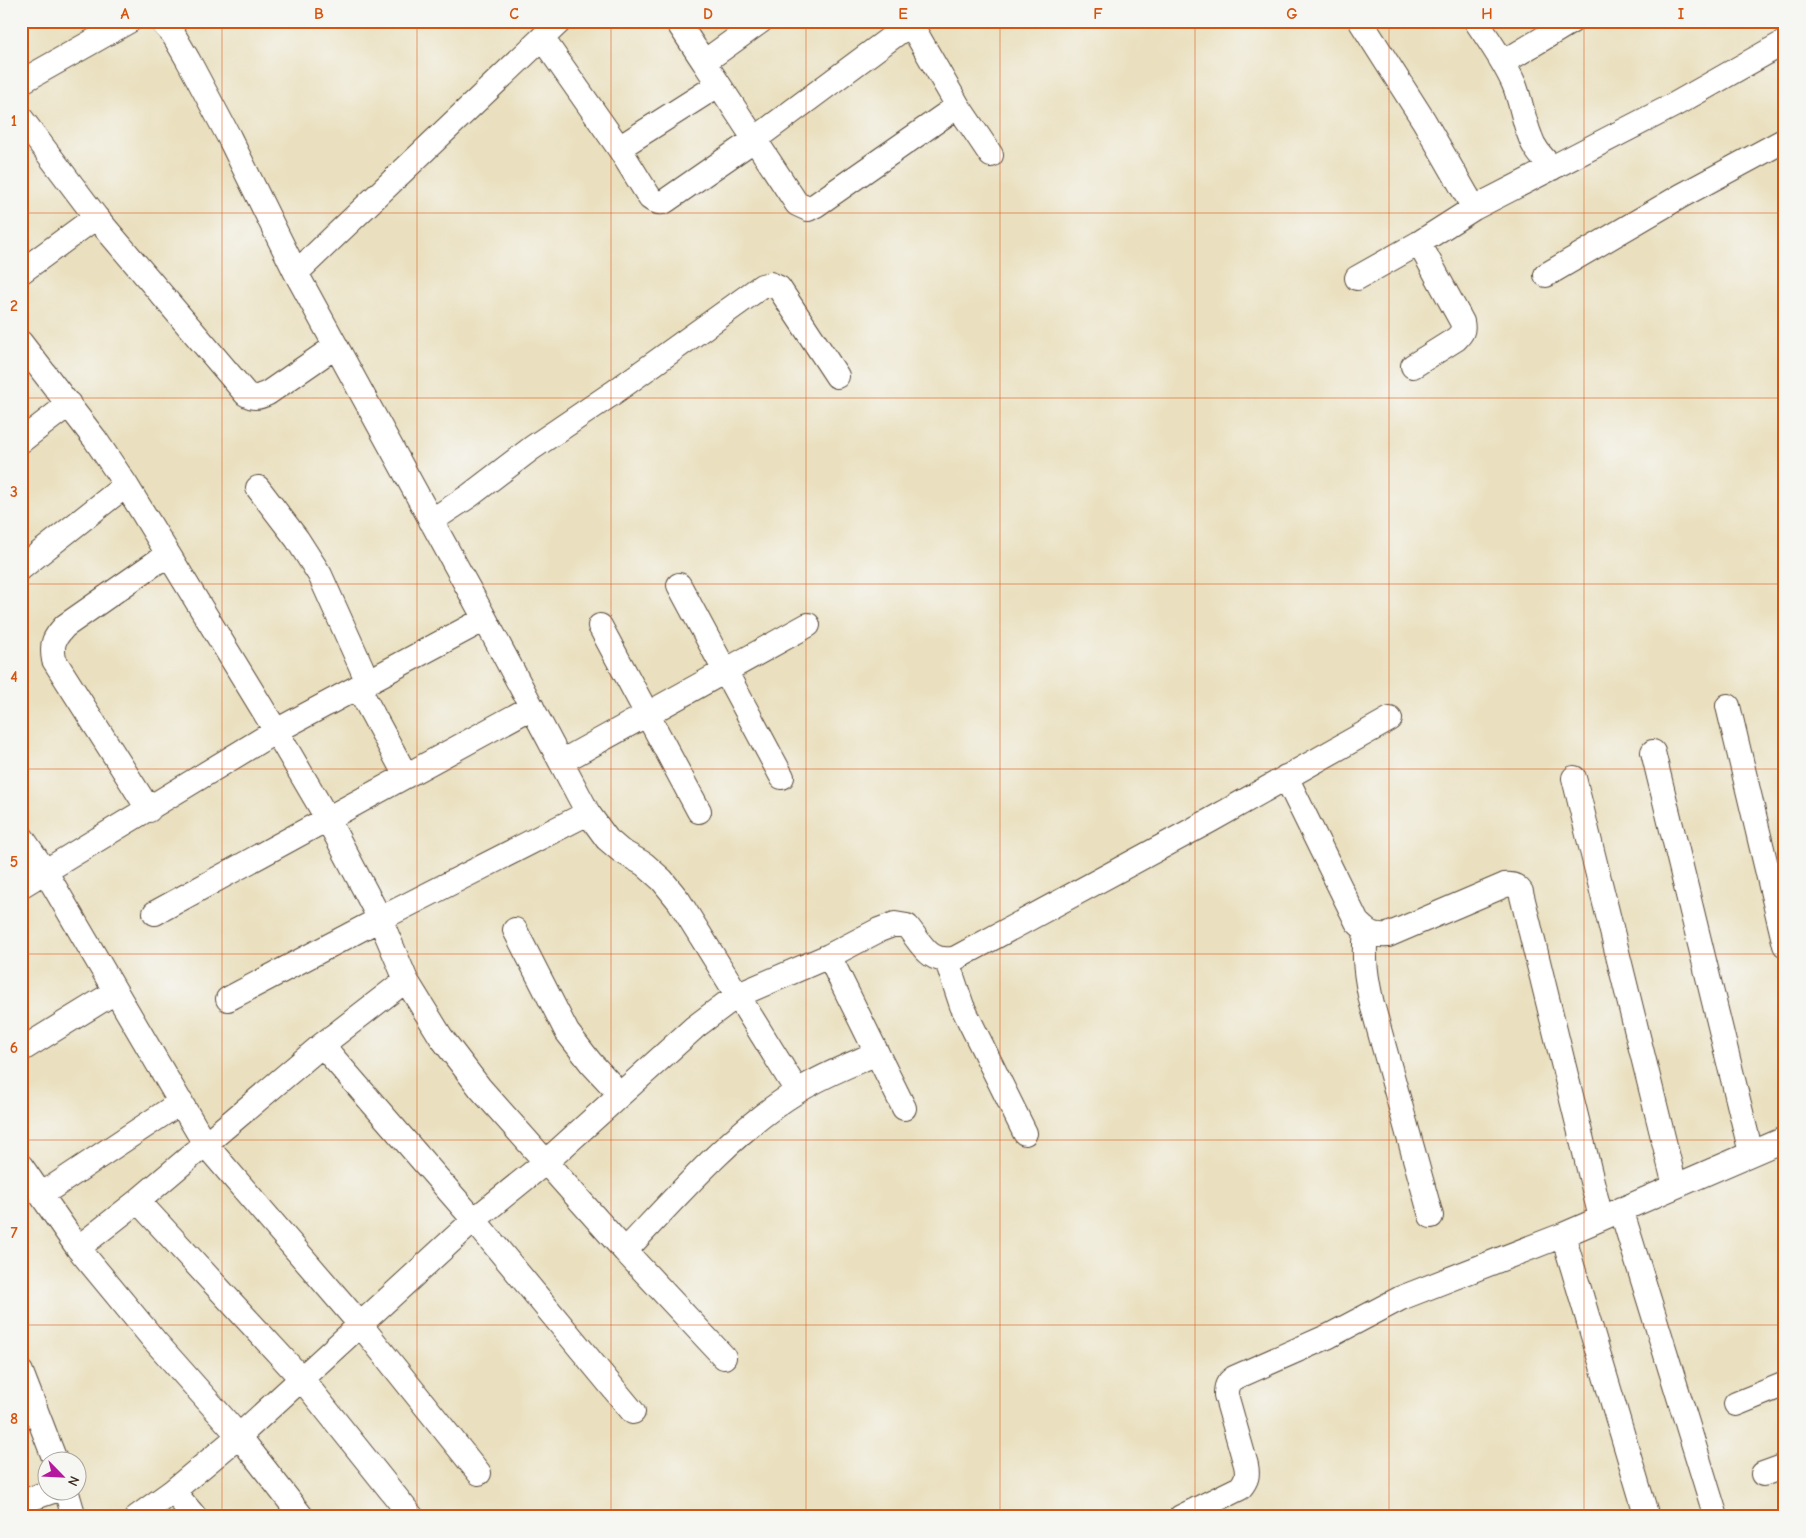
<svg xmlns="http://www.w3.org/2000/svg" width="1806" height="1538" font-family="'Comic Neue',sans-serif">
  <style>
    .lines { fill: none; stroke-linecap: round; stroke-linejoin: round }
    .minor-casing { stroke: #554536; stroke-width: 26 }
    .minor { stroke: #fff; stroke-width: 24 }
    .grid { fill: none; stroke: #d7540e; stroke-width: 1; stroke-opacity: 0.55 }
    .neatline { fill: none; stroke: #d7540e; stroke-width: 2 }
    .grid-label { font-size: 16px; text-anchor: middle; font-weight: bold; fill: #d7540e }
  </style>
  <rect width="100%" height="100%" fill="#f6f6f2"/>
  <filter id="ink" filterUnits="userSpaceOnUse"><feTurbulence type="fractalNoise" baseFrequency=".02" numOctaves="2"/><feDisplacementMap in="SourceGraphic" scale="10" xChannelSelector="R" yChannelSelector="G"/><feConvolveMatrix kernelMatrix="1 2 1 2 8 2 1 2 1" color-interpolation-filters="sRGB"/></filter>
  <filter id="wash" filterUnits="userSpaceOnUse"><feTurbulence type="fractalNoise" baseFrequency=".0096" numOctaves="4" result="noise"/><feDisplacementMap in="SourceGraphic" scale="20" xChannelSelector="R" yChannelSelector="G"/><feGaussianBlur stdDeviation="1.12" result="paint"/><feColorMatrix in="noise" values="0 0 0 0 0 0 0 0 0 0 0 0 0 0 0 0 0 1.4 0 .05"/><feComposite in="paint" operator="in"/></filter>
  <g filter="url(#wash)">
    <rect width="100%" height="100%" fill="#eae0bf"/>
  </g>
  <g filter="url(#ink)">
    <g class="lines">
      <defs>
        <path id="minor" d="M161,21l12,13 15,26 41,77 67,136 189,346 103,194 19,26 14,12 23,13 18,16 17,21 118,190
          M677,21l27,41 57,-41
          M909,21l49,85 33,49
          M1476,21c14,21 28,40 38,63 7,17 9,35 16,52 4,13 13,22 22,32
          M1361,22l63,99 50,87
          M542,38l77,110 31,50c5,4 8,5 14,4l91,-63 156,-116
          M704,62l93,142 11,5 8,-4 142,-99
          M1504,62l68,-41
          M21,82l108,-61
          M21,118l75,99 -75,55
          M619,148l99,-63
          M96,217l150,177c8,5 13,3 22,-1l68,-47
          M296,273l264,-252
          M1546,275l135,-79 104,-56
          M1357,278l62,-35 55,-35 200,-103 111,-63
          M21,343l74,96 31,46 150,246 51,87 53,101 -152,80
          M1413,366l43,-27c6,-6 8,-9 6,-17l-43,-79
          M21,441l48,-37
          M258,488l39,51 23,36 48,107
          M431,521l38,-25 63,-48 81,-55 149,-107 8,-2 9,4 58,88
          M21,568l105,-83
          M679,585l103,192
          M600,626l99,185
          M358,687l48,89
          M1728,706l57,239
          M1653,752l98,401
          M561,762l247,-137
          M1286,777l71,145c11,11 15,14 31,13l117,-50c8,-1 12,1 16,7l80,326
          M1574,778l101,408
          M149,810l-95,-150c-3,-17 0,-22 11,-34l103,-72
          M21,836l24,35 160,273 154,179 120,150
          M21,886l255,-155 209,-112
          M155,913l377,-206
          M515,930l52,102 24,31 29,31
          M1366,931c-3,27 0,47 6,73l59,212
          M829,956l75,152
          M947,961l15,45 63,127
          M406,980l-26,-61 208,-106
          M322,1045l152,175 159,192
          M21,1050l94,-58
          M21,1166l57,82 76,92 85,96 63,81
          M41,1195l140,-93
          M138,1201l163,177 111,139
          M1621,1209l95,308
          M1563,1235l84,282
          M78,1248l60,-47 184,-156 84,-65 35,57 39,51 145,163 99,106
          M625,1251c52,-55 109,-121 173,-160 25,-16 52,-26 79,-38
          M21,1372l34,88
          M1736,1404l49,-20
          M1763,1474l22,-8
          M66,1490l8,27
          M173,1491l22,26
          M21,1502l35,-12
          M137,1517l36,-26 66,-55 235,-216 73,-59 148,-134 41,-31 93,-40 50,-26 16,-6 12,2c15,18 22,39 49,32l255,-138 179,-101
          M1181,1517l59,-29c7,-8 8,-13 6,-23l-20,-70c0,-8 1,-12 8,-17l95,-42 72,-38 162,-63 222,-96"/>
      </defs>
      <use href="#minor" class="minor-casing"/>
      <use href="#minor" class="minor"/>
    </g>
  </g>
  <path class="grid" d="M222,21v1496M417,21v1496M611,21v1496M806,21v1496M1000,21v1496M1195,21v1496M1389,21v1496M1584,21v1496M21,213h1764M21,398h1764M21,584h1764M21,769h1764M21,954h1764M21,1140h1764M21,1325h1764"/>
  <rect width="1806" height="1538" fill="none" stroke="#f6f6f2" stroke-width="55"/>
  <g transform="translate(62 1476) rotate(114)"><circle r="24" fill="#f6f6f2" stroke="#aba49d"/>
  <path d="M0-4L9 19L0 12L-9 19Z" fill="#b5179e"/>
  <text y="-8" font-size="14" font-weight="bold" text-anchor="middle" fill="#3b2a1e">N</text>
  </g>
  <rect x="28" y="28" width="1750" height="1482" class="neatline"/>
  <g class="grid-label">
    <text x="125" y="19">A</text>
    <text x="319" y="19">B</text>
    <text x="514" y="19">C</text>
    <text x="708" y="19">D</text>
    <text x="903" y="19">E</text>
    <text x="1098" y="19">F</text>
    <text x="1292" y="19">G</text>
    <text x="1487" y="19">H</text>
    <text x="1681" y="19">I</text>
    <text x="14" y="126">1</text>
    <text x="14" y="311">2</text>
    <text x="14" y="497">3</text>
    <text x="14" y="682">4</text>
    <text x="14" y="867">5</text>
    <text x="14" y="1053">6</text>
    <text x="14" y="1238">7</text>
    <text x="14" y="1424">8</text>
  </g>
</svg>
